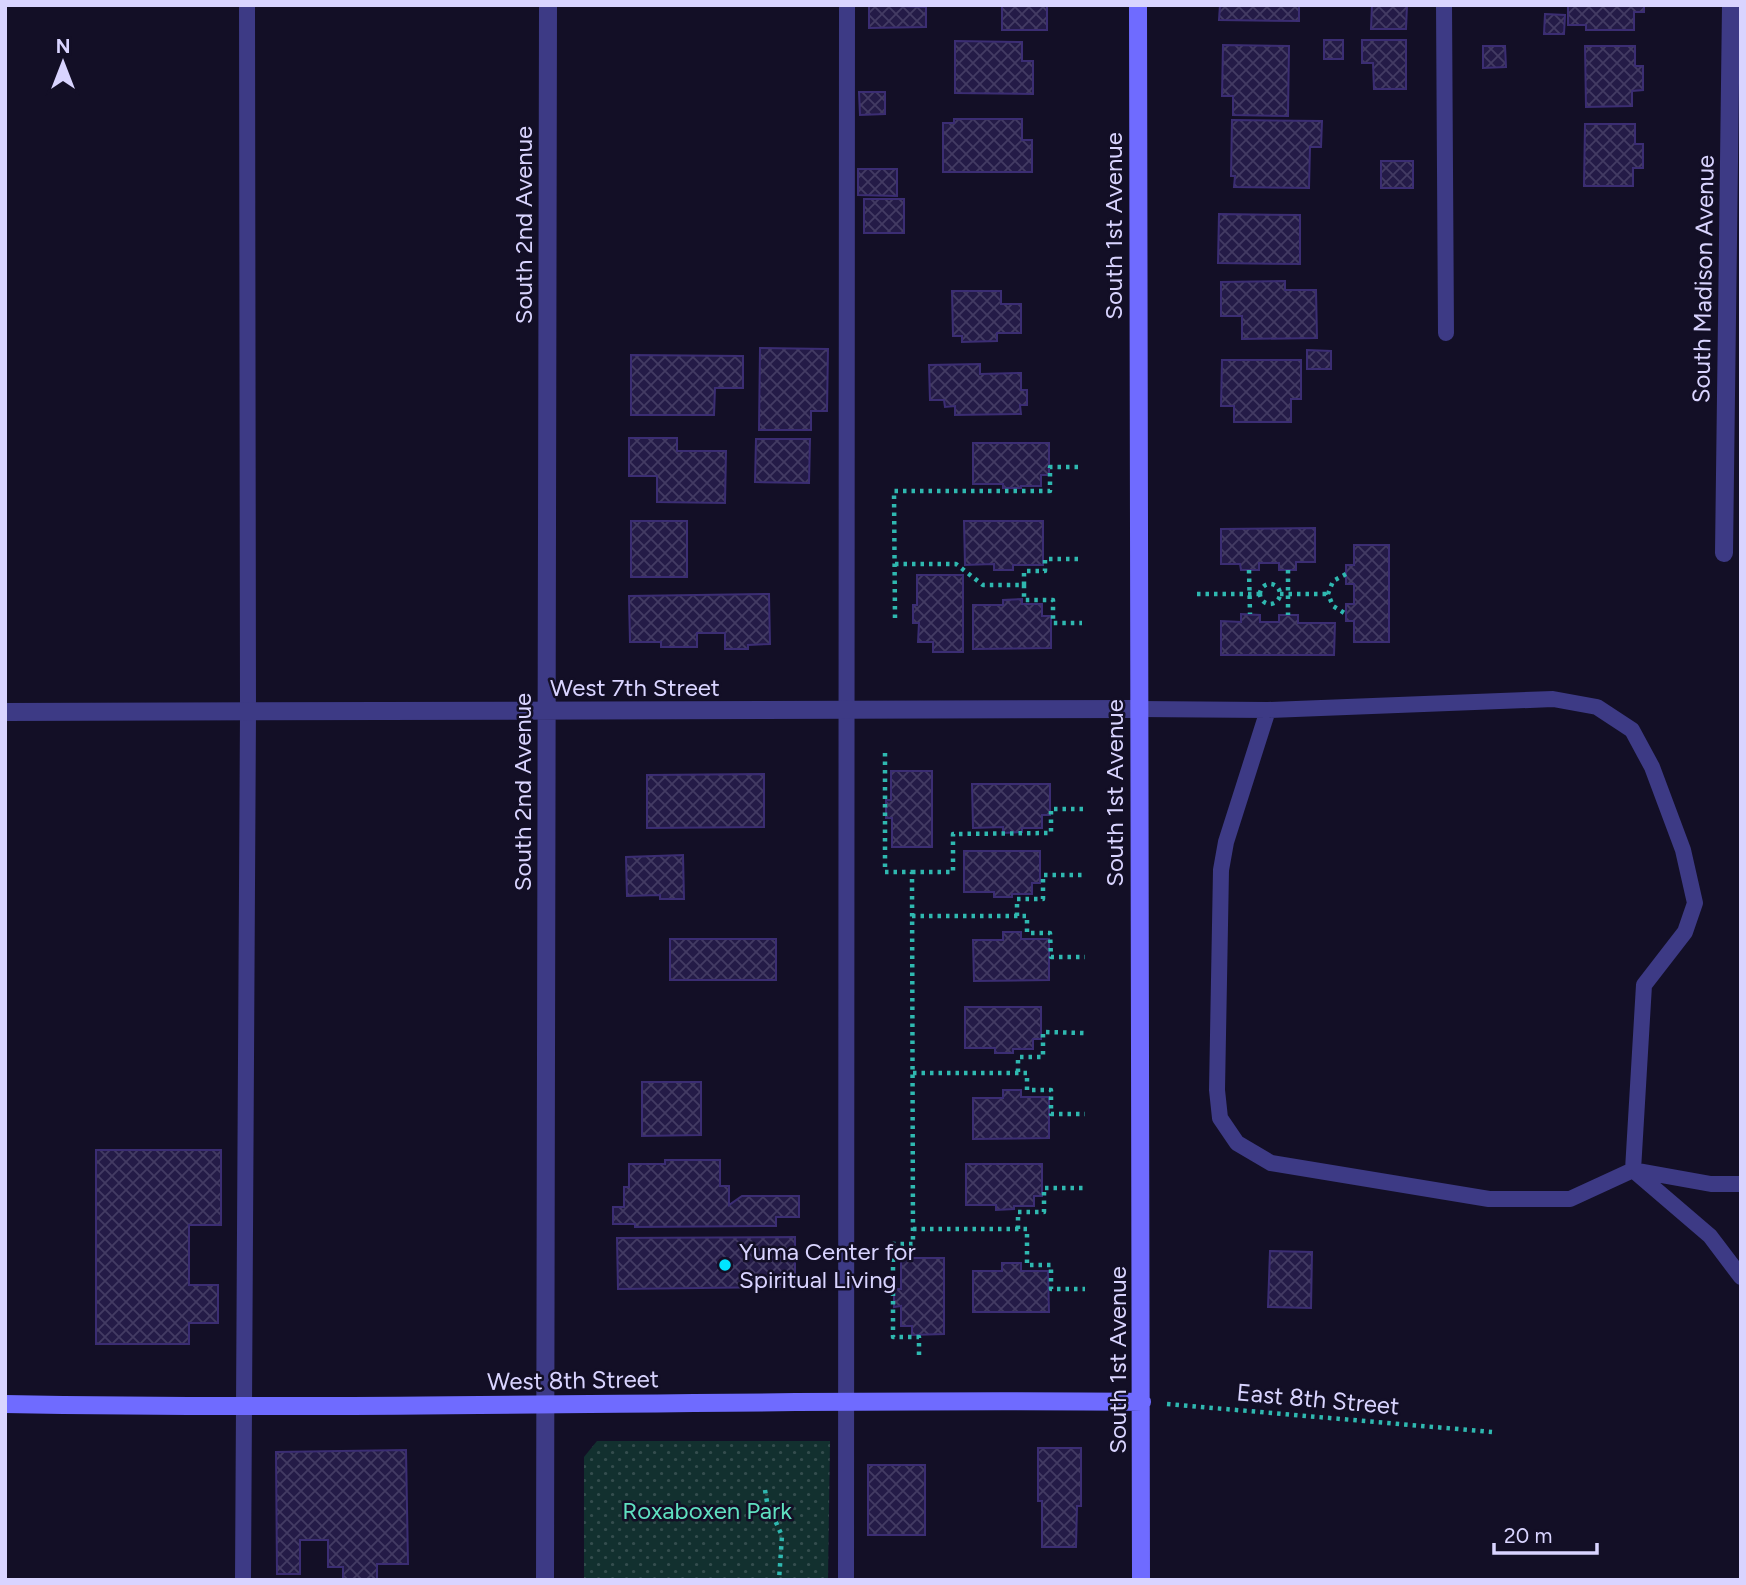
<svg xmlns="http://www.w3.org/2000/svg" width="1746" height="1585" font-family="Figtree,sans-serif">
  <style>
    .park { fill: url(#park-dots) }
    .building { fill: url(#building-cross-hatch); stroke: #3b2d73; stroke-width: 2 }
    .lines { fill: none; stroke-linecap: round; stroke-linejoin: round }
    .path { stroke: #2fb8b0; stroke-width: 4.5; stroke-dasharray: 3.5 5; stroke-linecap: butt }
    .lane { stroke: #3d3a85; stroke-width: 16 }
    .street { stroke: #3d3a85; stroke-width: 18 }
    .secondary { stroke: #6f6bff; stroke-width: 18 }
    .poi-dot { fill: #00e5ff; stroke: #130f26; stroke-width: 2.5 }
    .labels { text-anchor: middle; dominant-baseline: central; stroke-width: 5; stroke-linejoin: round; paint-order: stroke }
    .street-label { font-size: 24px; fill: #d9d4ff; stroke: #130f26 }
    .poi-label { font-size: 24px; fill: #d9d4ff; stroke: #130f26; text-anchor: start }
    .park-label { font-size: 24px; fill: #5fe0c0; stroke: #130f26 }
  </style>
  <defs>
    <pattern id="park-dots" width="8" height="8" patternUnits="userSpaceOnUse" patternTransform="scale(1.75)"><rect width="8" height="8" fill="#12302f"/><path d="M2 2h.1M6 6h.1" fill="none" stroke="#344d4e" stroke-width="1.8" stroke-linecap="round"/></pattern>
    <pattern id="building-cross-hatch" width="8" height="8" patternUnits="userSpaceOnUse" patternTransform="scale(1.75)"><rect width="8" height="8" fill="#241b47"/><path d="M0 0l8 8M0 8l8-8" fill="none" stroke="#433b63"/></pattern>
  </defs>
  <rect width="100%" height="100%" fill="#130f26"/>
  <path class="park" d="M597,1441h233l-2,139h-244v-123z"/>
  <path class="building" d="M869,5l57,2v20l-57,1z
    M1002,5h45v25h-45z
    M1220,5h79v16l-80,-1z
    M1372,5h35l-1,24h-35z
    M1568,5h76v7h-10v18h-48v-5h-18z
    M1545,14l20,1 -1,19h-20z
    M1324,40h19v19h-19z
    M1362,40h44v49h-32l-1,-26h-11z
    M955,41l67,1v19h11v33l-78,-1z
    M1223,45l66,1 -1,70 -55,-1v-19h-11z
    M1483,46h22l1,21 -23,1z
    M1585,46h50v20h8v24l-11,1v15l-46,1z
    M859,92h26v22l-25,1z
    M954,119h68v21h10v32h-89v-49h11z
    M1232,120l90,1 -1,26h-11l-1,41 -75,-1 1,-11h-4z
    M1585,124h50v20h8v24h-10v18h-49z
    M1381,161h32v27h-32z
    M858,169h39v27l-39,-1z
    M864,199h40v34h-40z
    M1219,214l81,1v49l-82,-1z
    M1285,281v9h31l1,48 -75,1v-23h-21v-34z
    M952,291h49v13h20v29h-24v8l-35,1v-6h-9z
    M760,348l68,1 -1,62h-16v19h-52z
    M1307,350l24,1v18h-24z
    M631,355l112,1v32h-28l-1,27h-83z
    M1222,360h79v39h-10v23h-57v-16h-13z
    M980,364v10l41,-1v17h6v15h-7l1,9 -66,1v-9l-10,1 -1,-7h-14l-1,-35z
    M629,438h48v13h49l-1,52 -68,-1v-26h-28z
    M756,439h54l-1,44 -54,-1z
    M973,443h76v32h-8v11h-20v2h-18v-4h-30z
    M631,521h56v56h-56z
    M964,521h79v44h-30v5h-19v-6l-29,1z
    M1315,528v34h-19v8h-17v-7h-20v7h-18l-1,-6h-19v-35z
    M1354,545h35v97h-35v-21h-8v-17h8v-20h-8v-19h8z
    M917,575h46v77h-30v-10h-15l1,-19h-6v-18h4z
    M769,594l1,50 -22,1v4h-23v-16h-28v14h-36v-5h-31l-1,-46z
    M1022,599v5h20v12h9v32l-78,1v-44h30v-5z
    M1241,614l19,1v7h19v-7h19v8h37l-1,32h-113v-34l20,1z
    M891,771h41v76h-40v-29h-6v-18h5z
    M764,774v53l-117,1v-53z
    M972,784h78v31h-8v13h-20v4l-19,1v-6l-30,1z
    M964,851h76v32h-8v11h-20v3h-18v-5h-30z
    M683,855l1,44h-24v-4l-33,1 -1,-39z
    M1003,932h18v7h28v41l-75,1 -1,-41h30z
    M670,939h106v41h-106z
    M965,1007h76v32h-8v10h-20v4h-18v-5h-30z
    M642,1082h59v53l-59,1z
    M1003,1090h18v7h28v41l-76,1v-41h30z
    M96,1150h125v75h-32v60h29v38h-29v21h-93z
    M665,1160h55v26h9v19l13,-9h57v21h-23v9l-141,1v-3h-22v-17h11v-20h5v-23h36z
    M966,1164h76v32h-8v10h-20v3l-18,1v-5h-30z
    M795,1237v50l-177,2 -1,-51z
    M1270,1251l42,1 -1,56 -43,-1z
    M901,1258h43v76l-32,1v-9h-11v-20l-7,1v-18h7z
    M1002,1263h19v8h27l1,41h-76v-41h29z
    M1038,1448h43v58h-4l-1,41h-34v-46h-4z
    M406,1450l2,114h-31v16h-34v-13h-15v-27h-28v34h-23l-1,-122z
    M868,1465h57v70h-57z"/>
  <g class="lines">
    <path class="path" d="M895,564h61l27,21h41v15h29v23h29
      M1249,570l1,44
      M1288,570v45
      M1346,574l-13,7 -5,13 5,12 13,8
      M1260 594a10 10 0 1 1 20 0a10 10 0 1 1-20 0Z
      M1024,585v-14h21v-12h37
      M1197,594h63
      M1280,594h48
      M895,618l-1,-127h156v-24h32
      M885,753v119h27l1,372h-20v93h26v20
      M912,872h41v-38l98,-1v-24h35
      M912,916h115v17h23l1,24h34
      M1017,916v-17h26v-24h42
      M1018,1072v-15h25v-25l42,1
      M913,1073h114v17h24v24h34
      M913,1229h114v36h24v24h34
      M1018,1229v-17h26v-24h41
      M1167,1404l325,28
      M765,1490l2,12 15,34 -3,44"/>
    <path class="lane" d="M1444,5l2,328
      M1138,709l130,1 285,-11 44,8 35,23 20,37 31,83 12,53 -10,29 -41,53 -11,185 77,66 31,41
      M1268,710l-42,132 -5,28 -4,220 3,28 17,25 34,20 218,36h81l63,-29 78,14h30
      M243,1580l5,-868 -1,-707
      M846,1580l1,-1575"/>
    <path class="street" d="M1724,553l7,-548
      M5,712l1133,-3
      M545,1580l3,-1575"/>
    <path class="secondary" d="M1138,5l3,1575
      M5,1404c379,7 758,-6 1137,-2"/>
  </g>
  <circle class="poi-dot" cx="725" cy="1265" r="7"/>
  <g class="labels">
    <g class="street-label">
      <text transform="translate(523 225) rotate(-90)">South 2nd Avenue</text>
      <text transform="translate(1113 226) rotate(-90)">South 1st Avenue</text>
      <text transform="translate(1703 279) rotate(-89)">South Madison Avenue</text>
      <text x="635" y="687">West 7th Street</text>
      <text transform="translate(522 792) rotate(-90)">South 2nd Avenue</text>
      <text transform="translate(1114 793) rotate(-90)">South 1st Avenue</text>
      <text transform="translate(1117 1360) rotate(-90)">South 1st Avenue</text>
      <text transform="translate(573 1380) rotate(-1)">West 8th Street</text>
      <text transform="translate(1318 1399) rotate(5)">East 8th Street</text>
    </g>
    <g class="poi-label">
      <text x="739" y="1251">Yuma Center for<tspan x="739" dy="28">Spiritual Living</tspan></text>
    </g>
    <g class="park-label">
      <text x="707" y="1510">Roxaboxen Park</text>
    </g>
  </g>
  <rect width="1746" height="1585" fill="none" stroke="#d9d4ff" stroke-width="14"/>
  <g transform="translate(63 63)" stroke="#130f26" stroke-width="5" paint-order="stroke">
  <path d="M0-5L12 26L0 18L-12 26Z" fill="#d9d4ff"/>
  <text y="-10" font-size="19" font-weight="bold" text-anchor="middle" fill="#d9d4ff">N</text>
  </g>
  <path d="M1494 1543v10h103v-10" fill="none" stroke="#d9d4ff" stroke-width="3.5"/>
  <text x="1504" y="1543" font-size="21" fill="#d9d4ff" stroke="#130f26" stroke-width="5" paint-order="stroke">20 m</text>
</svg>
